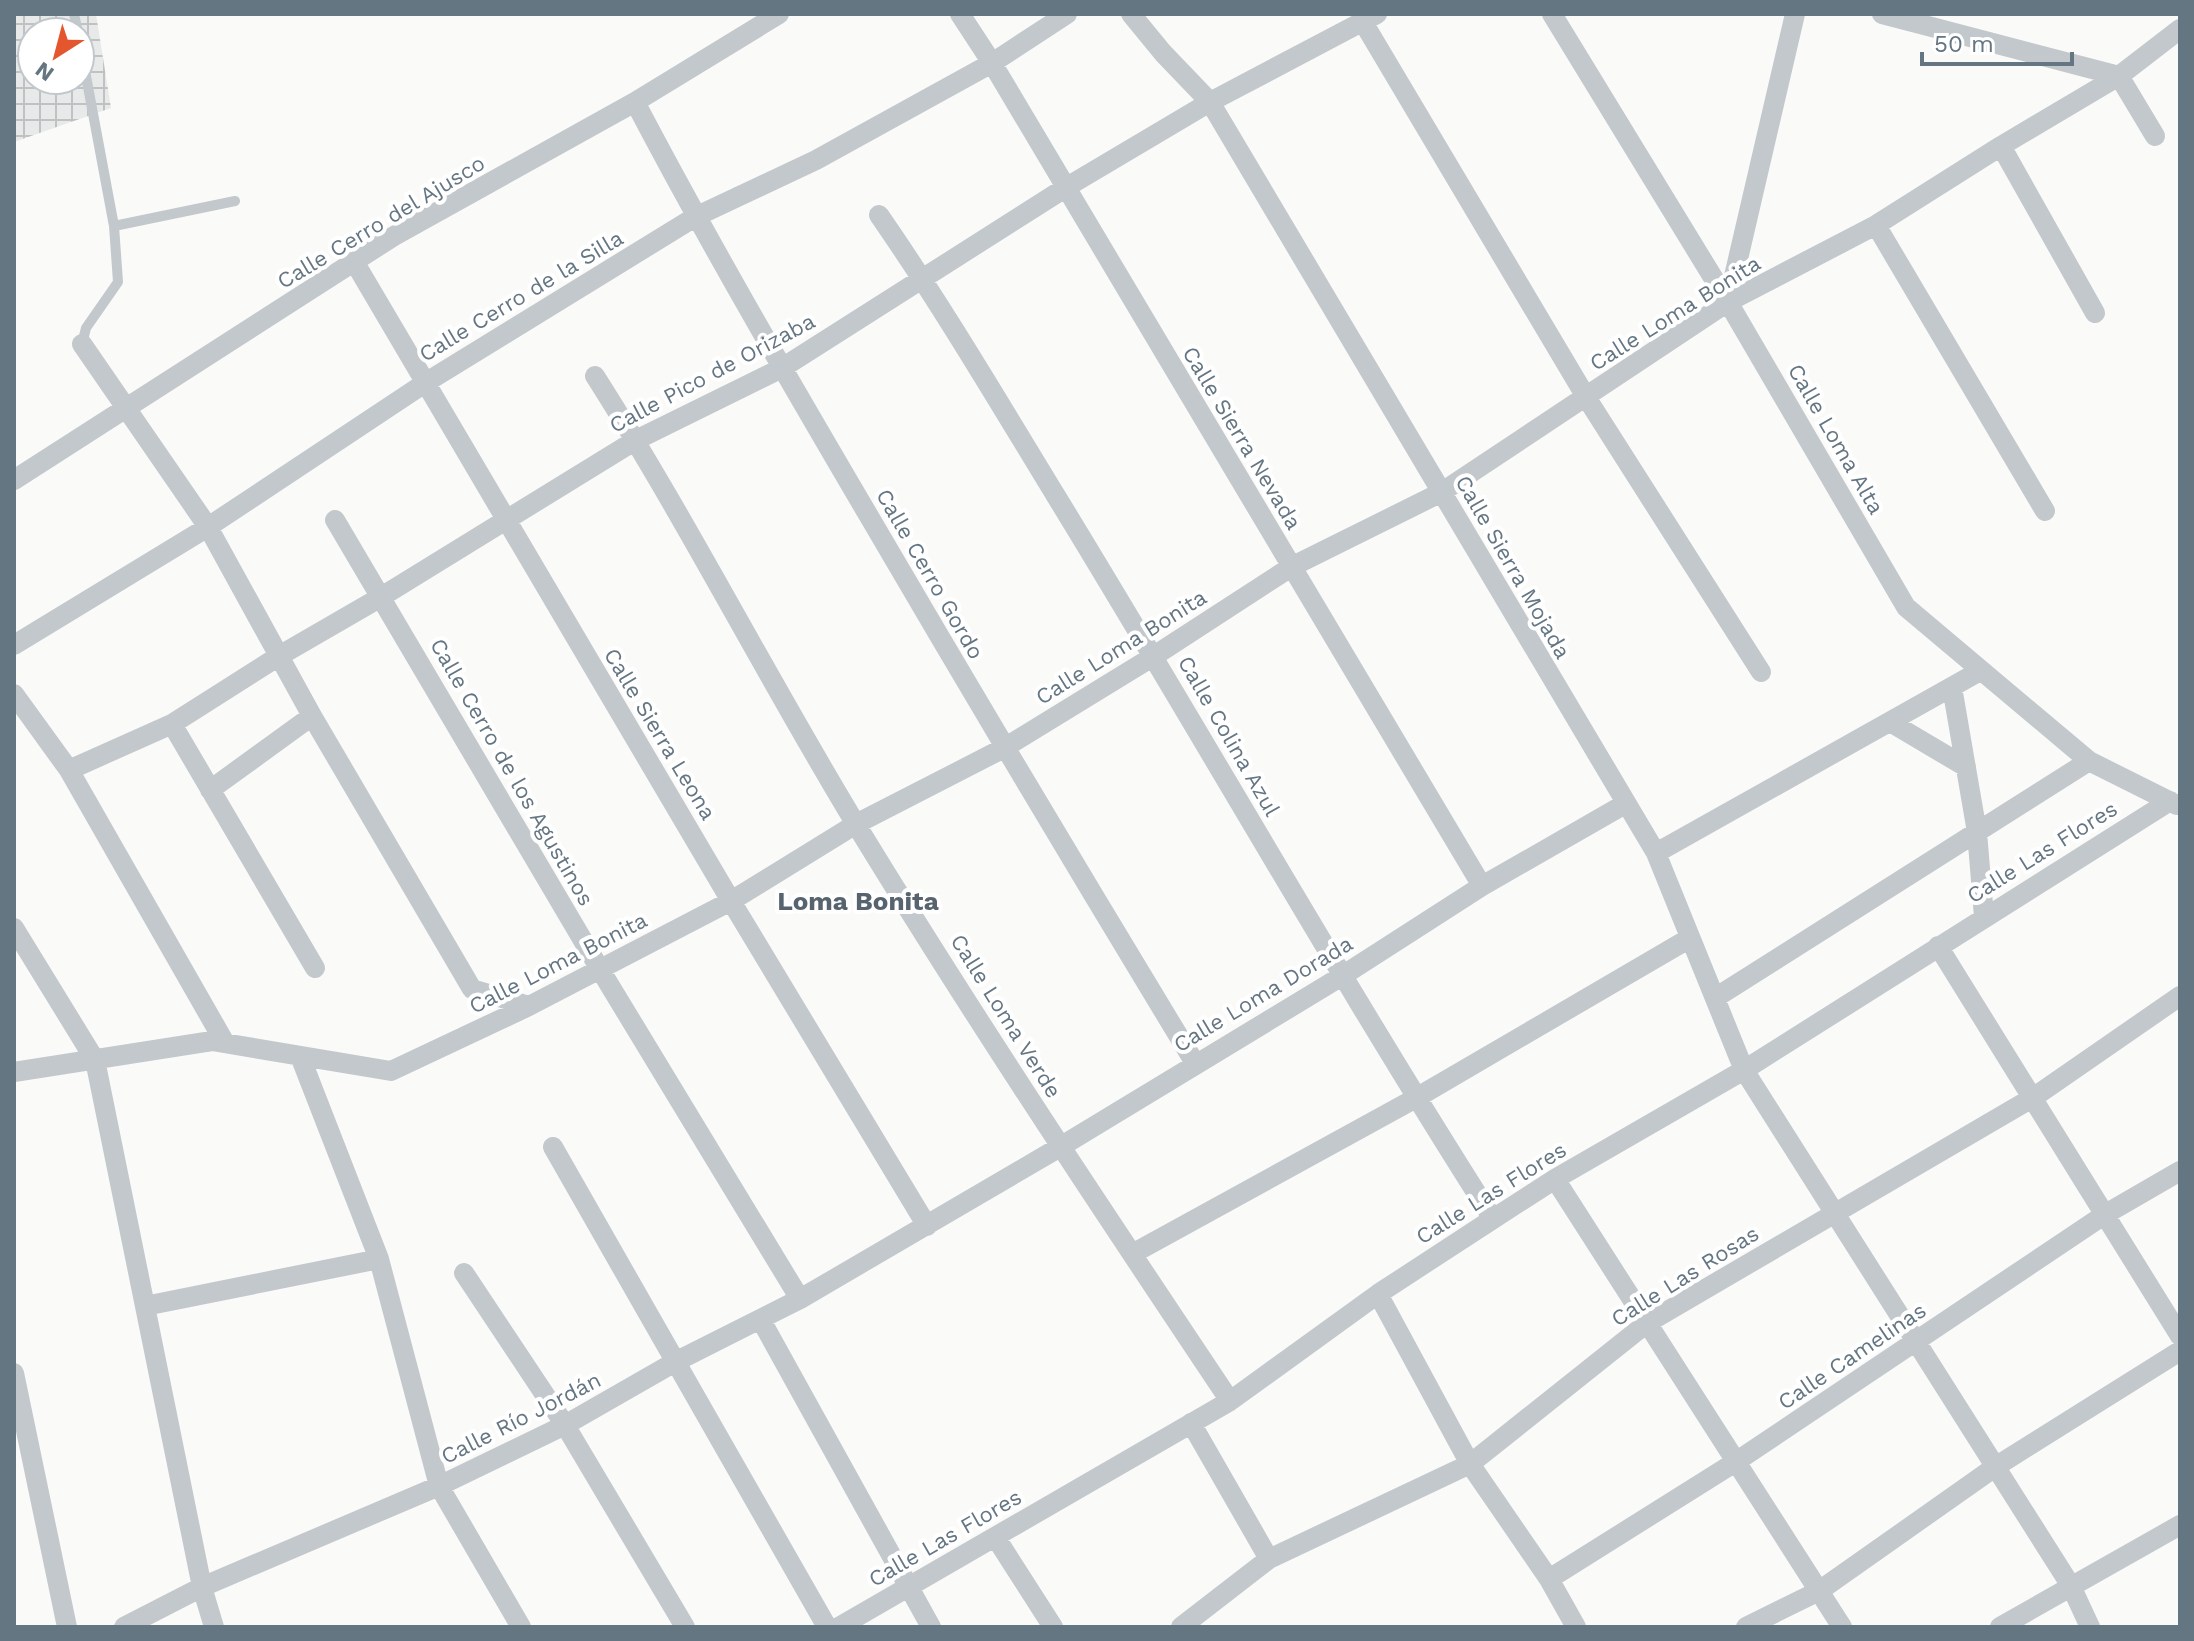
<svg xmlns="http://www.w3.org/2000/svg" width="2194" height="1641" font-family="'Work Sans',sans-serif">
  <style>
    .industrial { fill: url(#industrial-grid); fill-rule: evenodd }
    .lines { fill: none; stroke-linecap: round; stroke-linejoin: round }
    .lane { stroke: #c3c8cc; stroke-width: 10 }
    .street { stroke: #c3c8cc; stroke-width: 20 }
    .labels { text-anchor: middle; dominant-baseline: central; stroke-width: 8; stroke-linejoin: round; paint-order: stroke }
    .street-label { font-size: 22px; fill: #657683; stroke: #fff }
    .quarter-label { font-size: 26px; font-weight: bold; fill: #57646e; stroke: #fff }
  </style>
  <defs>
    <pattern id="industrial-grid" width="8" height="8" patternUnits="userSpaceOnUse" patternTransform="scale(2)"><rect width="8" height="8" fill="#e8e9e9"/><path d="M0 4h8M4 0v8" fill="none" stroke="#c0c1c2"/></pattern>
  </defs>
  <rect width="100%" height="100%" fill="#fafaf8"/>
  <path class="industrial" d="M14,14h82l15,94 -97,34zM32,32h48v48h-48z"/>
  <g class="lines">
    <path class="lane" d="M74,14l4,18
      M80,44l34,182 4,56 -32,46 -4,16
      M114,226l121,-25"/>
    <path class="street" d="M960,14l32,49 490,823
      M1131,14l32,39 47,49 446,751 88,217 327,516 19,41
      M1552,14l176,288 178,305 183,154 88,44
      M1882,14l237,62 36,60
      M1363,22l223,375 175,275
      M635,102c74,141 154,278 235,416 107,183 215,364 325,545
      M2001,146l94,167
      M879,215c63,91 119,186 177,281 147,240 285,485 437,723
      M1876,225l169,286
      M355,263l376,638 196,325
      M1728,302l67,-288
      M82,344l126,183 104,189 160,273 57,17
      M595,376c93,146 172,302 262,450 119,195 246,385 373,575
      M14,480l380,-244 241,-134 144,-88
      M335,520l266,451 199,328
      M14,645l194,-118 217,-144 270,-166 121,-57 176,-97 75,-49
      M1952,687l25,145 7,85
      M14,694l55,76 156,273
      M1890,722l76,45
      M172,724l143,244
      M69,770l103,-46 107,-68 102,-59 255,-157 146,-72 283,-180 145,-86 167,-88
      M210,790l102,-74
      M1656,853l324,-182
      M14,928l81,132 107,527 12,40
      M1938,946l242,390
      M1715,998l374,-237
      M300,1056l79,203 60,227 82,141
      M14,1072l198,-31 179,30 138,-65 202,-105 125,-77 148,-76 150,-92 137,-89 151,-75 286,-190 148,-77 125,-79 118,-70 61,-47
      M553,1147l274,480
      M1555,1179l287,448
      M1132,1254l284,-156 274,-160
      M464,1273l101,152 120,202
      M1378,1294l92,170 79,115 27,48
      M145,1306l234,-47
      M761,1320l170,307
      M14,1373l53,254
      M1191,1423l78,136
      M996,1538l57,89
      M1549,1579l188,-118 367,-246 76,-44
      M124,1627l78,-40 237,-101 126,-61 110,-63 125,-63 260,-152 282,-171 140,-90 143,-82
      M839,1627l391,-226 148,-107 115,-75 62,-40 189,-109 426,-269
      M1181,1627l88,-68 201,-95 177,-141 387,-226 146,-101
      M1746,1627l73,-36 176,-124 185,-116
      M2000,1627l180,-102"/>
  </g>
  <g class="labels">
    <g class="street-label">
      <text transform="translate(381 222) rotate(-31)">Calle Cerro del Ajusco</text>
      <text transform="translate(521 296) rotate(-31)">Calle Cerro de la Silla</text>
      <text transform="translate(1675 313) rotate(-32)">Calle Loma Bonita</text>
      <text transform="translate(712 373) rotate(-28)">Calle Pico de Orizaba</text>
      <text transform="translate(1242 438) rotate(59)">Calle Sierra Nevada</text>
      <text transform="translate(1836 439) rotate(60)">Calle Loma Alta</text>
      <text transform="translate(1513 567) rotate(60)">Calle Sierra Mojada</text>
      <text transform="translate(930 574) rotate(60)">Calle Cerro Gordo</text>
      <text transform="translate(1121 647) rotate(-32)">Calle Loma Bonita</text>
      <text transform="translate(660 734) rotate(59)">Calle Sierra Leona</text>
      <text transform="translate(1229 736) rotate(60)">Calle Colina Azul</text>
      <text transform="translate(512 772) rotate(60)">Calle Cerro de los Agustinos</text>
      <text transform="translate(2042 852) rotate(-32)">Calle Las Flores</text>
      <text transform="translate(558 963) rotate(-27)">Calle Loma Bonita</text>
      <text transform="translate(1263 994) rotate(-31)">Calle Loma Dorada</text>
      <text transform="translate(1006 1016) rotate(58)">Calle Loma Verde</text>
      <text transform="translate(1491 1193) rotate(-32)">Calle Las Flores</text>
      <text transform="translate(1685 1276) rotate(-32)">Calle Las Rosas</text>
      <text transform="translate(1852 1356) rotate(-34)">Calle Camelinas</text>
      <text transform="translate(521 1418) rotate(-27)">Calle Río Jordán</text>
      <text transform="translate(945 1538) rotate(-30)">Calle Las Flores</text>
    </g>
    <g class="quarter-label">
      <text x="858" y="901">Loma Bonita</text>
    </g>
  </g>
  <rect width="2194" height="1641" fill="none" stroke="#657683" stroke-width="32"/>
  <g transform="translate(56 56) rotate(216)"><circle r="38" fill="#ffffff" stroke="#c1c8cd" stroke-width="2"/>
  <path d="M0-6L14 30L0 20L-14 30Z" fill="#e4572e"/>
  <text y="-12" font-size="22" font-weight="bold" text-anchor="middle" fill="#657683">N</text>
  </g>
  <path d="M1922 52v12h150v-12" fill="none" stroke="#657683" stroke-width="4"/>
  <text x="1934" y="52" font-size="24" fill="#657683" stroke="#ffffff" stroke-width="6" paint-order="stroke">50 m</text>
</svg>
